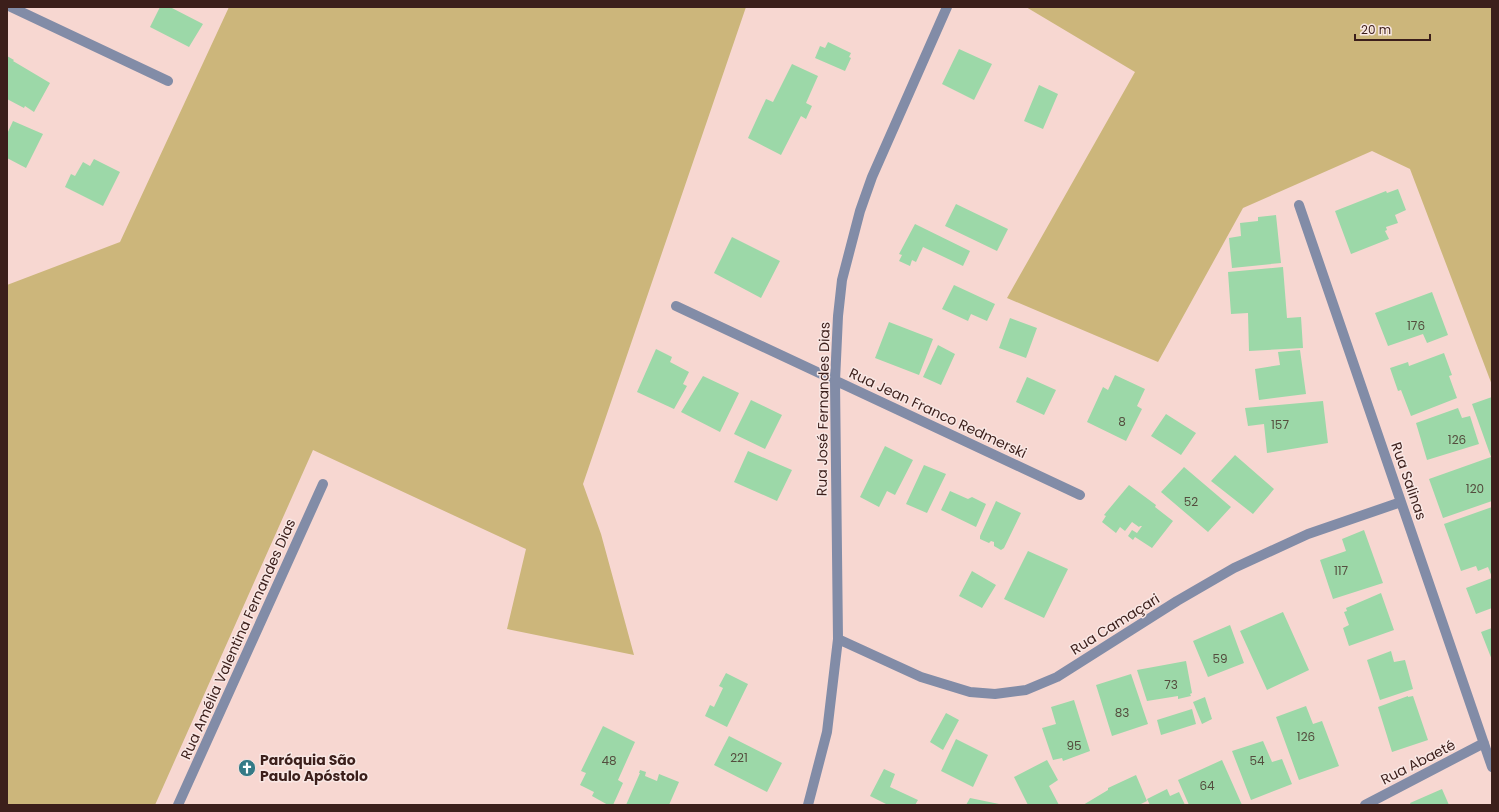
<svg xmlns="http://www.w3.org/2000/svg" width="1499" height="812" font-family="Poppins,sans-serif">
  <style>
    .green { fill: #ccb67b }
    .building { fill: #9cd8a8 }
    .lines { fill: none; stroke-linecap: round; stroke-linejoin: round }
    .street { stroke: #828ca7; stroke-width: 10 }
    .labels { text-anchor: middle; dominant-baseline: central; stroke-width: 3; stroke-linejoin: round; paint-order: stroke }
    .number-label { font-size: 12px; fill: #544d3e }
    .street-label { font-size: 14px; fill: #3c1f1b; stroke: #f9e8e5 }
    .poi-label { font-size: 14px; font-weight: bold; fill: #3c1f1b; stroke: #f9e8e5; text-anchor: start }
  </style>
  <rect width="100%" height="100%" fill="#f7d7d1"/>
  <path class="green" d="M229,7h517l-163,477 18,50 33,121 -127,-26 19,-80 -213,-99 -158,355h-148v-520l113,-43z
    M1026,7h466v378l-82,-216 -38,-18 -129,57 -85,154 -151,-64 128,-226z"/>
  <path class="building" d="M160,7h10l33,17 -14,23 -39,-20z
    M828,42l23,11 -2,4 2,1 -6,13 -30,-13 5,-12 5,2z
    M959,49l33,15 -18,36 -32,-16z
    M7,56l7,4 -1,1 37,22 -16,29 -9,-6 -1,2 -17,-9z
    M792,64l26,12 -12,27 6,3 -6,13 -5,-3 -20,39 -33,-17 18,-39 7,3z
    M1039,85l19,9 -15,35 -19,-8z
    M13,121l30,13 -17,34 -19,-10v-24z
    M94,159l26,13 -17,34 -38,-19 6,-13 4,2 8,-14 7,4z
    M1398,189l8,21 -11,5 3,8 -12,4 1,3 -2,1 4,8 -38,15 -16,-43 51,-20 1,2z
    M956,204l52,25 -11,22 -52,-25z
    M1276,215l5,48 -49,5 -3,-30 12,-2 -1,-13 18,-2v-4z
    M915,224l55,27 -7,15 -40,-19 -7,15 -4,-2 -2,6 -11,-5 3,-6 -3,-1z
    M732,237l48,24 -19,37 -47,-25z
    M1283,267l4,51 14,-1 2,31 -54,3 -1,-38 -17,1 -3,-42z
    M954,285l41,19 -8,17 -16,-7 -3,7 -26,-12z
    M1432,292l16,43 -21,8 -4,-9 -35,12 -13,-33z
    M1010,318l27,10 -11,30 -27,-10z
    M889,322l44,17 -14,36 -44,-17z
    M938,345l17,9 -14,31 -18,-8z
    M656,349l16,8 -2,5 19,10 -6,12 4,2 -13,23 -37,-17z
    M1300,350l6,44 -47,6 -4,-31 25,-4 -2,-13z
    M1444,353l8,22 -3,1 8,22 -46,18 -10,-26 -3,1 -8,-23 18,-6 1,4z
    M1115,375l30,14 -8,17 5,3 -16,32 -39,-19 16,-35 5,3z
    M703,376l36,17 -19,39 -39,-20z
    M1027,377l29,13 -12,25 -28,-13z
    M1492,397v104l-49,17 -14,-39 62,-22 -19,-53z
    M751,400l31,15 -17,34 -31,-15z
    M1323,401l5,42 -61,10 -3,-29 -16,2 -3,-18z
    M1458,408l4,10 8,-2 9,28 -52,16 -11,-37z
    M1166,414l30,19 -15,22 -30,-19z
    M885,446l28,14 -18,35 -8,-4 -8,16 -19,-10z
    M748,451l44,19 -15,31 -43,-19z
    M1235,455l39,34 -21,25 -42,-33z
    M924,465l22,9 -19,39 -21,-9z
    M1184,467l47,40 -23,25 -47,-40z
    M1129,485l27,20 -1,2 18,14 -21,27 -17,-11 -2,3 -5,-4 4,-6 5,3 5,-7h-2l-1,1 -7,-5 -7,9 -5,-4 -4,6 -14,-11 4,-6 -2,-1z
    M950,491l18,8 4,-2 14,7 -10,23 -35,-17z
    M996,501l25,12 -17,35 -3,2 -7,-4v-4l-3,-1 -2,2 -9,-4v-3z
    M1492,507v70l-4,-10 -10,4 -2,-5 -15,5 -17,-47z
    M1364,530l19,53 -50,16 -13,-39 26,-9 -4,-12z
    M1028,551l40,18 -24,49 -40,-19z
    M972,571l24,14 -14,23 -23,-12z
    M1492,578v30l-16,6 -10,-26z
    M1381,593l13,37 -45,16 -6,-18 6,-3 -5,-13 3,-1 -1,-3z
    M1283,612l26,58 -42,20 -27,-59z
    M1230,625l14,38 -36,14 -15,-36z
    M1492,628v32l-11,-28z
    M1391,651l3,11 11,-2 8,29 -33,11 -13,-40z
    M1186,661l6,32 -2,1 1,2 -13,3v-3l-31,5 -10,-31z
    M726,673l22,11 -21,43 -22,-11 5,-11 4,2 9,-19 -4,-2z
    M1131,674l17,50 -36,12 -16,-51z
    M1408,696v1l5,-1 15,44 -36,12 -14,-45z
    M1205,697l7,22 -10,5 -9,-22z
    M1074,700l16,51 -27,10 -1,-3 -9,2 -11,-32 14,-4 -5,-17z
    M1306,706l7,18 9,-3 17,45 -40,14 -23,-63z
    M1192,709l4,15 -35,11 -4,-15z
    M946,713l13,7 -16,30 -13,-8z
    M603,726l32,16 -17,38 5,3 -10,22h-5l-16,-9 2,-4 -14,-7 6,-12 -5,-2z
    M729,736l53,27 -15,29 -53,-27z
    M956,739l32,16 -15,32 -32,-16z
    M1263,741l9,21 10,-3 10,25 -41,16 -19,-49z
    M1047,760l11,20 -9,6 10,19h-31l-14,-28z
    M1222,760l20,45h-53l-11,-25z
    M884,769l11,5 -5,13 28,13 -3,5h-27l-18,-9z
    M640,770l6,2 -1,4 12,5 2,-7 20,8 -10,23h-43l14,-32h-1z
    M1136,775l11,26 -8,4h-56l25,-15v-2z
    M1167,789l3,7 9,-4 6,13h-35l-3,-6z
    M1442,789l7,16h-38l-1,-2z
    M970,798l29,6v1h-33z"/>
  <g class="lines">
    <path class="street" d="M11,7l157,74
      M1299,205l193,562
      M676,306l404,189
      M838,639l83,38 49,15 25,2 31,-4 31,-13 120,-76 57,-33 74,-34 93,-32
      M178,805l145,-321
      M808,805l19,-73 11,-93 -3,-258 3,-65 4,-36 18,-69 12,-34 75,-170
      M1365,805l119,-62"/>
  </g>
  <defs>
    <symbol id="church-disc" viewBox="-11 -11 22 22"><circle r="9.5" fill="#347a86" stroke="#f9e8e5"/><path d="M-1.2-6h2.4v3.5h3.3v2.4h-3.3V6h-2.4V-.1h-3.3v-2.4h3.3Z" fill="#fff"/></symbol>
  </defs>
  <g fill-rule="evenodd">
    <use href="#church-disc" x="237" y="758" width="20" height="20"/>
  </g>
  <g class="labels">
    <g class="number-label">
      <text x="1416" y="325">176</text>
      <text x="1122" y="421">8</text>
      <text x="1280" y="424">157</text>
      <text x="1457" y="439">126</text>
      <text x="1475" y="488">120</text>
      <text x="1191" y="501">52</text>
      <text x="1341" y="570">117</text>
      <text x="1220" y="658">59</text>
      <text x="1171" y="684">73</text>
      <text x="1122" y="712">83</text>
      <text x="1306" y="736">126</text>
      <text x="1074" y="745">95</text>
      <text x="739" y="757">221</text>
      <text x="609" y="760">48</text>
      <text x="1257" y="760">54</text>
      <text x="1207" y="785">64</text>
    </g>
    <g class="street-label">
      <text transform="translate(823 409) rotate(-89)">Rua José Fernandes Dias</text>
      <text transform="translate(938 413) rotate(25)">Rua Jean Franco Redmerski</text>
      <text transform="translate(1409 481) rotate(71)">Rua Salinas</text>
      <text transform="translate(1115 624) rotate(-32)">Rua Camaçari</text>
      <text transform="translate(238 639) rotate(-66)">Rua Amélia Valentina Fernandes Dias</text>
      <text transform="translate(1418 762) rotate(-27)">Rua Abaeté</text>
    </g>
    <g class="poi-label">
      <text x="260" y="760">Paróquia São<tspan x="260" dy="16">Paulo Apóstolo</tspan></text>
    </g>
  </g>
  <rect width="1499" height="812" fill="none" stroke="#3c1f1b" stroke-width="16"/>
  <path d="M1355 34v6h75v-6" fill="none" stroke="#3c1f1b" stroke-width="2"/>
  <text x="1361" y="34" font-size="12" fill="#3c1f1b" stroke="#f9e8e5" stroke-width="3" paint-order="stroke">20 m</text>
</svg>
